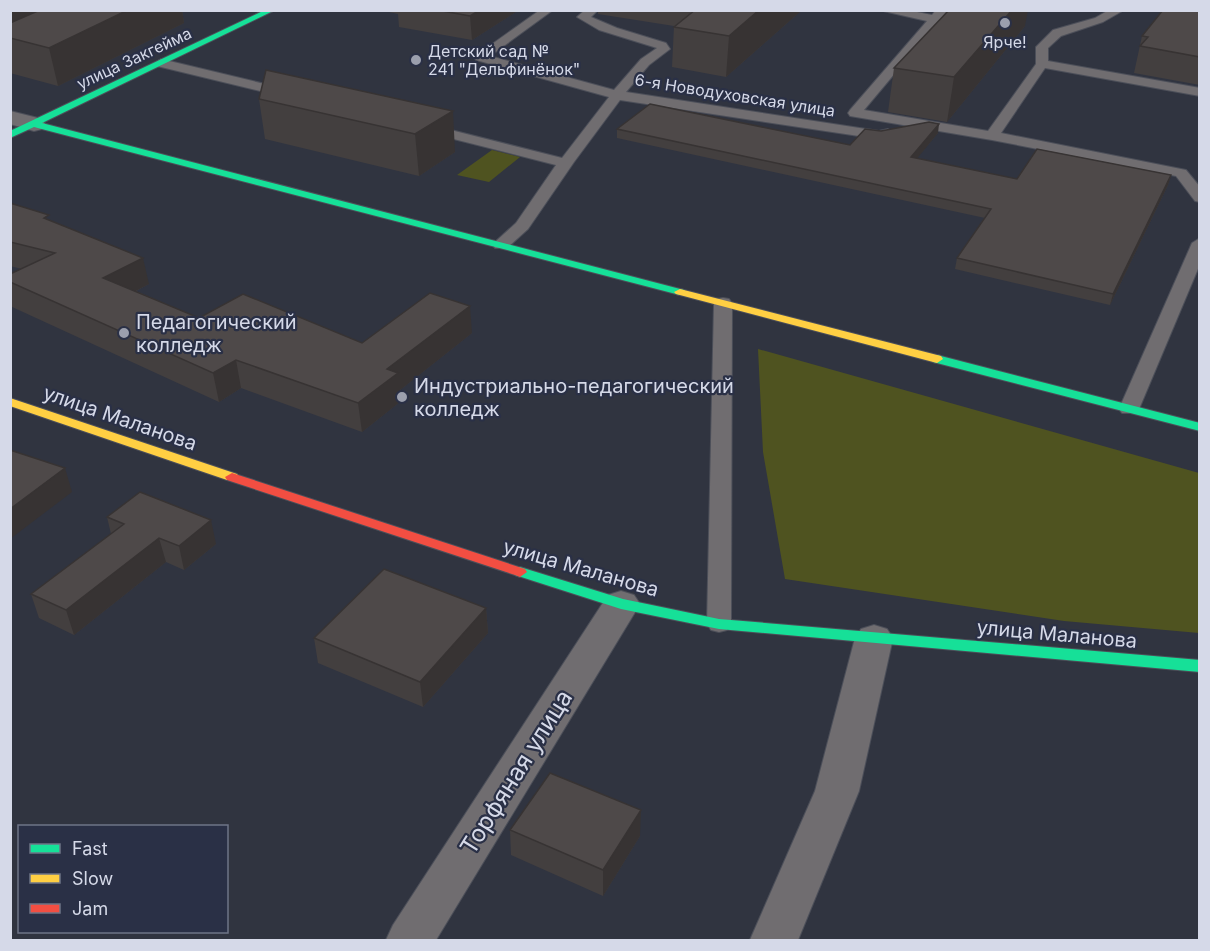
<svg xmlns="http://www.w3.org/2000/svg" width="1210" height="951" font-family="Inter,sans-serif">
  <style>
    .green { fill: #4f5320 }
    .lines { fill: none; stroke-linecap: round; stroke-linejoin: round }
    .lane-casing { stroke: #4c4f59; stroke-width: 2 }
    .street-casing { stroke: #4c4f59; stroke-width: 2 }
    .fast-casing { stroke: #4c4f59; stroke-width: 2 }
    .slow-casing { stroke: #4c4f59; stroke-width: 2 }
    .jam-casing { stroke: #4c4f59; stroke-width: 2 }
    .lane { fill: #706d70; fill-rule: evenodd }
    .street { fill: #706d70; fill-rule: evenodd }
    .fast { fill: #16e098; fill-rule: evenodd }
    .slow { fill: #ffcf43; fill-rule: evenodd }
    .jam { fill: #f24e42; fill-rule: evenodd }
    .wall { fill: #433f3f }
    .shaded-wall { fill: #373333 }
    .building { fill: #4e4949; stroke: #373333; stroke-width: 1.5 }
    .poi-dot { fill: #9b9fad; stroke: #2a3046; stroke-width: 2 }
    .labels { text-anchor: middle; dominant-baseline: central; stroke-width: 4.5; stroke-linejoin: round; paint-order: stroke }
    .far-poi-label { font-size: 16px; fill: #d5d9e8; stroke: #2a3046 }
    .far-street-label { font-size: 16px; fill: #d5d9e8; stroke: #2a3046 }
    .poi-label { font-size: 20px; fill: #d5d9e8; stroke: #2a3046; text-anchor: start }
    .street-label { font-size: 20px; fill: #d5d9e8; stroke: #2a3046 }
    .near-street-label { font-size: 24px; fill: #d5d9e8; stroke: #2a3046 }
  </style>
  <rect width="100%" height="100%" fill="#303440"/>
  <path class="green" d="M492,150l28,7 -31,25 -32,-7z
    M758,349l441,124v160l-135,-12 -279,-42 -22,-127z"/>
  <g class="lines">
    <defs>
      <path id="lane" d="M540,10h13l-63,46 124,34 27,-31 16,-11 -58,-18 -22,-13 8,-7h13l-7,7 26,11 49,15 4,6 -21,16 -23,27 253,39 9,-2 7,4 -2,3 -14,3 -259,-39 -46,62 -46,67 -21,19h-12l-2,-3 2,-3 21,-19 40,-58 -134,-34 -2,-3 7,-4 135,34 47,-61 -133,-37 -2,-3z
        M879,10h28l25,5 4,-5h12l-84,100 124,21 48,-67v-17l17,-17 42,-12 14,-8h15l-21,12 -42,14 -13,12v13l152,27v8l-155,-28 -44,65 185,37 14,17v15l-5,-1 -19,-25 -184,-36 -142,-24 -2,-3 2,-3 77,-89z
        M161,59l133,32 2,3 -7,4 -132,-32 -2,-3z
        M1200,238v26l-61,145 -3,4h-14l-3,-4 73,-166z
        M723,298l6,1 3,4 -1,321 -4,6 -8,2 -8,-2 -4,-6 7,-321 3,-4z"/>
      <path id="street" d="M10,111l32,8 3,5 -3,5 -8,2 -24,-7z
        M621,591l13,4 6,9 -204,336h-50l7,-15 215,-330z
        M874,625l13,4 6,9 -34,153 -61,149h-48l65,-149 40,-153 6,-9z"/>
      <path id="fast" d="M265,10h10l-233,113 642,167 2,2 -6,3 -4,-1 -642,-167 -24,11v-7z
        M937,355l263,68v8l-267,-69 -2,-3 2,-3z
        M520,567l103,32 96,20 481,41v12l-481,-43 -98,-20 -106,-34 -2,-3 2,-3z"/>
      <path id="slow" d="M680,289l261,67 2,3 -6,4 -261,-69 -2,-2z
        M10,398l227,76 2,3 -2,3h-10l-217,-74z"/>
      <path id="jam" d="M232,473l293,96 2,3 -7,5 -5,-2 -288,-95 -2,-3z"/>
    </defs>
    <use href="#lane" class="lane-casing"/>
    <use href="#street" class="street-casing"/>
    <use href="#fast" class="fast-casing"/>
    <use href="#slow" class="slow-casing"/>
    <use href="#jam" class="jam-casing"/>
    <use href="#lane" class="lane"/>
    <use href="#street" class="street"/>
    <use href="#fast" class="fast"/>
    <use href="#slow" class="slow"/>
    <use href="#jam" class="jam"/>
  </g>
  <path class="wall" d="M10,10h172l2,13 -126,63 -48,-13z
    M389,10h130l-47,30 -73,-13 -1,-13 -9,-2z
    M598,10h204l-76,67 -54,-10 2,-41 -76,-12z
    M1200,10v75l-66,-12 8,-37z
    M1025,26l-78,96 -59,-10 6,-44z
    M266,70l189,82 -36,24 -154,-37 -6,-40z
    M617,129l233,16 31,-14 57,2 -21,25 100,21 154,-4 -3,10 -58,120 -155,-36 2,-11 28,-40 -368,-80z
    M10,203l40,17 99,64 -13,7 63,27 163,25 110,-10 -72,57 1,11 -39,31 -121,-44 -22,14 -209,-96v-32l12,-5 -12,-3z
    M107,517l109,27 -32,26 -18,-8 -92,73 -35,-17 -8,-24 80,-60z
    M486,608l2,25 -65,74 -105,-44 -4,-25z
    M510,830l130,6 -37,60 -92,-41z"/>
  <path class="shaded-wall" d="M45,10l-35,28v-27z
    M128,10h54l2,13 -126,63 -9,-38z
    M480,10h39l-47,30 -2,-24z
    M759,10h43l-76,67 3,-41z
    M1012,10h16l-3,16 -78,96 7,-45z
    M453,111l2,41 -36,24 -4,-42z
    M939,124l-1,9 -28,34 1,-10z
    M1171,175l-3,10 -58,120 3,-11z
    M143,258l6,26 -39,20 -7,-26z
    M470,306l2,27 -72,57 1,11 -39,31 -4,-29 29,-34z
    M236,360l5,28 -22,14 -6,-29z
    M65,468l7,24 -62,47v-30z
    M211,520l5,24 -32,26 -5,-24z
    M159,538l7,24 -92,73 -8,-25z
    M486,608l2,25 -65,74 -3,-25z
    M641,810l-1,26 -37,60v-26z"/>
  <path class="building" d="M40,10h88l-79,38 -39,-10v-15z
    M437,10h43l-10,6z
    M695,10h64l-30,26 -55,-9z
    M949,10h63l-58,67 -60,-9z
    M1163,10h37v47l-60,-11 8,-9 -6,-1z
    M266,70l187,41 -38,23 -156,-35z
    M650,104l200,41 15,-16 16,2 48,-9 10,2 -28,33 106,22 20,-30 134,26 -58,119 -156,-36 34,-49 -374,-80z
    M10,203l39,12 -5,3 99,40 -40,20 96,40 44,-24 119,49 68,-50 40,13 -83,63 11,4 -40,30 -122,-43 -23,13 -203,-91v-8l45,-21 -45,-11z
    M10,450l55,18 -55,41z
    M140,492l71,28 -32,26 -20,-8 -93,72 -35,-16 93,-70 -17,-7z
    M384,569l102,39 -66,74 -106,-44z
    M550,773l91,37 -38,60 -93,-40z"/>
  <g class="poi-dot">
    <circle cx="1005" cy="23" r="6"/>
    <circle cx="416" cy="60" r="6"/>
    <circle cx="124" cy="333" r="6"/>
    <circle cx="402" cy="397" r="6"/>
  </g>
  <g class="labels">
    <g class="far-poi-label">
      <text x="1005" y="42">Ярче!</text>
      <text x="428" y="51" text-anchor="start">Детский сад №<tspan x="428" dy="18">241 "Дельфинёнок"</tspan></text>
    </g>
    <g class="far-street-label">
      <text transform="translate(134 58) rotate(-25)">улица Закгейма</text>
      <text transform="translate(735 95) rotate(9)">6-я Новодуховская улица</text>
    </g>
    <g class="poi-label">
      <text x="136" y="322">Педагогический<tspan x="136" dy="23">колледж</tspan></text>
      <text x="414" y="386">Индустриально-педагогический<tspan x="414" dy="23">колледж</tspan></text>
    </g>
    <g class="street-label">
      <text transform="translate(120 418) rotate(19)">улица Маланова</text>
      <text transform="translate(581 568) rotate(16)">улица Маланова</text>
      <text transform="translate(1057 634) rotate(5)">улица Маланова</text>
    </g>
    <g class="near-street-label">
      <text transform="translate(516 772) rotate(-58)">Торфяная улица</text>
    </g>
  </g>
  <rect width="1210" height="951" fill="none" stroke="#d5d9e8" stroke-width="24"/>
  <rect x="18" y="825" width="210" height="108" fill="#2a3046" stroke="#6e7487" stroke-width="1.5"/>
  <rect x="30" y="844" width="30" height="9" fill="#16e098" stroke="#6e7487" stroke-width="1.5"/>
  <text x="72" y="855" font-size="18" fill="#d5d9e8">Fast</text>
  <rect x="30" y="874" width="30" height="9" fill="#ffcf43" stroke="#6e7487" stroke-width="1.5"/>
  <text x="72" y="885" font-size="18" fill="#d5d9e8">Slow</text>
  <rect x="30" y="904" width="30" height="9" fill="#f24e42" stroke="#6e7487" stroke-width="1.5"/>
  <text x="72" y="915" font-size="18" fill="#d5d9e8">Jam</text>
</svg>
